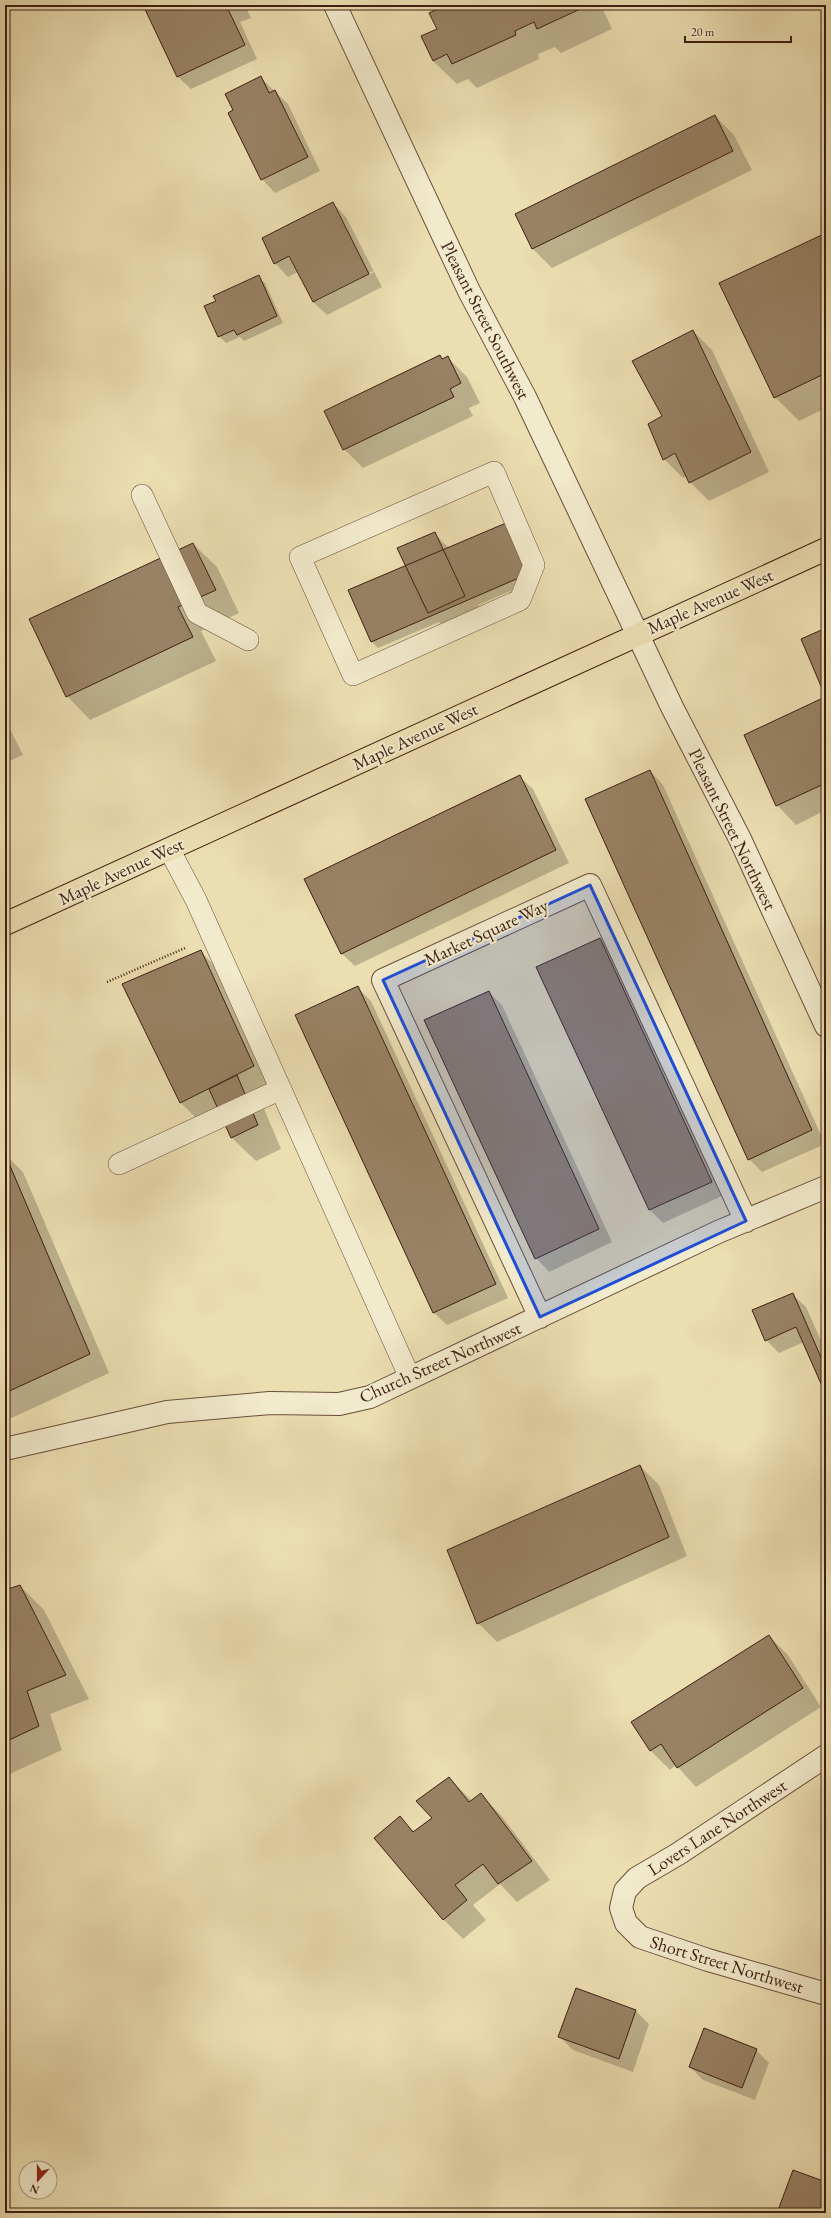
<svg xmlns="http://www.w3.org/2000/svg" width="831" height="2218" font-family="'EB Garamond',serif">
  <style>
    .shadow { fill: #0003; fill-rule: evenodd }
    .building { fill: #988265; stroke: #3e1e13 }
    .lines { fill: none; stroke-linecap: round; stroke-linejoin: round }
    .service-casing { stroke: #694e3a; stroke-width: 22 }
    .minor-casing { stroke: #694e3a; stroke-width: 24 }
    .primary-casing { stroke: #3e1e13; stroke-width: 24 }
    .path { stroke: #3e1e13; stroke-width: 2.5; stroke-dasharray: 1 2; stroke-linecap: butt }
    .service { stroke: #f2eacc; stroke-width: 21 }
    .minor { stroke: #f2eacc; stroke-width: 22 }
    .primary { stroke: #ebdeb1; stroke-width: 22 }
    .marked { fill: #1d4ed8; fill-opacity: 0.2; stroke: #1d4ed8; stroke-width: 3; stroke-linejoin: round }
    .labels { text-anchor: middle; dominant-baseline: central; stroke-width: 4; stroke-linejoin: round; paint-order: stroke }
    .street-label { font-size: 18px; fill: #3e1e13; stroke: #f2eacc }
  </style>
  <rect width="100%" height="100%" fill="#ebdeb1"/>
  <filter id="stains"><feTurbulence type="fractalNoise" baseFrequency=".005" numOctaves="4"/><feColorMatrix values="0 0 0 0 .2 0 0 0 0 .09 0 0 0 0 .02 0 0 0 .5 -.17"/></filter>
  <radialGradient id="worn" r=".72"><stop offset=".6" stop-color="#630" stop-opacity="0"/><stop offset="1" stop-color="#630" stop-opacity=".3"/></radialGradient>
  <path class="shadow" d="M144,5h101l6,13 -11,4 17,37 -66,30 -14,-13z
    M449,5h152l11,24 -51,24 -6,-6 -17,7 1,5 -62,29 -9,-9 -11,5 -24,-23 5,-32z
    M261,78l27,26 32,67 -45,22 -13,-14 -28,-68z
    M715,116l19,19 18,35 -200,98 -19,-19 -17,-35z
    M333,203l13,14 36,70 -55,28 -14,-13 -15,-30 -10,5 -13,-14zM373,271l1,1 -57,29v-2z
    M826,234v174l-27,13 -24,-24z
    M258,277l7,6 18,40 -39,18 -4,-4 -14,6 -7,-7 -2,-35z
    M693,331l19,19 57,122 -60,29 -19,-19 -3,-6 -4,2 -19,-19v-42z
    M440,356l3,4 5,-2 19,19 13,26 -11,5 4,8 -110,52 -19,-19z
    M435,534l14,14 85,33 -56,24 5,10 -35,16 -9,-9 -61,26 -6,-6 35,-76z
    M193,544l24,23 22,46 -38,18 15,30 -126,59 -23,-24z
    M826,697v113l-30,15 -19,-20 -31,-70z
    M5,719l18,36 -18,8z
    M650,771l13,14 162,359 -63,28 -13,-13z
    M519,776l14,13 36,74 -214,103 -14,-13z
    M600,939l13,13 111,243 -61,28 -13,-13z
    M201,952l23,23 53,115 -17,9 21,50 -25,12 -24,-23 -9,-21 -19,9 -23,-23 -58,-118z
    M357,987l14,14 137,297 -61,27 -14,-13z
    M489,992l13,13 110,237 -63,30 -13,-14z
    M5,1154l18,18 86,201 -104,48z
    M792,1294l14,13 20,45v41l-22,-51 -25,11 -13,-13z
    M640,1466l19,19 28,71 -190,86 -19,-19z
    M20,1586l24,24 45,89 -39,15 12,36 -57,26v-184z
    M769,1636l19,19 33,52 -125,80 -20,-22 -6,5 -19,-19 -19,-29z
    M449,1778l23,23 9,-6 19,19 50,66 -33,22 -17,-18 -27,21 13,15 -23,19 -19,-19 -68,-82 24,-20 14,14 19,-13z
    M577,1990l59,21 13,13 -16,48 -60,-22 -13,-13z
    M756,2050l13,13 -14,37 -52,-20 -13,-13z"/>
  <path class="building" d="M143,5h93l-8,4 17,36 -68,32z
    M446,5h143l-52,24 -3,-7 -19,9 1,4 -64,29 -5,-10 -14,7 -12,-25 16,-7 -8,-16z
    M261,76l8,17 6,-3 33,67 -47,23 -33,-67 5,-3 -8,-16z
    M715,115l18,36 -201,98 -17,-35z
    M333,202l36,72 -56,28 -24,-46 -15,8 -12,-26z
    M826,233v140l-52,25 -55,-115z
    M259,275l18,41 -40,19 -3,-5 -16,7 -14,-31 12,-5 -3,-5z
    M693,330l58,122 -62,31 -14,-30 -12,7 -15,-36 14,-8 -30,-55z
    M440,355l2,4 6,-3 13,27 -11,6 4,8 -111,53 -19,-39z
    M506,523l22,51 -157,68 -23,-52z
    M435,532l30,64 -37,17 -31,-65z
    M193,543l23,47 -38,17 15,30 -127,60 -37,-78z
    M826,628v70l-25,-59z
    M825,697l1,86 -50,23 -32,-71z
    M650,770l162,360 -64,30 -163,-361z
    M520,775l36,75 -215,104 -37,-75z
    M600,938l112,244 -63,28 -113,-243z
    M201,950l53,116 -74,37 -58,-119z
    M358,986l138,298 -63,29 -138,-298z
    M489,991l110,238 -64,30 -111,-239z
    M237,1075l21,50 -27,13 -22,-49z
    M5,1154l85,200 -85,39z
    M793,1293l30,69 3,-2v35l-30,-68 -31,14 -13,-31z
    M640,1465l29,72 -192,87 -30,-74z
    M20,1585l46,90 -39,16 12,35 -34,16v-152z
    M769,1635l34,53 -126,80 -16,-24 -11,7 -19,-29z
    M449,1777l20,25 12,-9 51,68 -34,23 -15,-20 -28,21 12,15 -24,20 -69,-82 26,-22 13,16 19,-14 -16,-17z
    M576,1988l60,22 -17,49 -61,-22z
    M704,2028l53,21 -15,39 -53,-21z
    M793,2170l33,12v31h-49z"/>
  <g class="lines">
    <defs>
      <path id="service" d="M494,472l40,93 -14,35 -167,75 -53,-118z
        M142,495l55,118 51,27
        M169,849l27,51 214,478
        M119,1164l162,-75"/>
      <path id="minor" d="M335,5l134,286 56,106 147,310 68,132 86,187
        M540,1317l-157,-337 207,-95 156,336
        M5,1449l162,-37 103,-9 69,1 31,-7 348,-165 108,-45
        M826,1756l-148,98 -41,24 -12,13 -4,17 5,15 14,14 68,23 118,34"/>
      <path id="primary" d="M5,924l821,-375"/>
    </defs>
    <use href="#service" class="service-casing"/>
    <use href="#minor" class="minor-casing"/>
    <use href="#primary" class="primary-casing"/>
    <path class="path" d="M107,982l78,-34"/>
    <use href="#service" class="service"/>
    <use href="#minor" class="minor"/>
    <use href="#primary" class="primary"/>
  </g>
  <path class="marked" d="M590,885l156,336 -206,96 -157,-337z"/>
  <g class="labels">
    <g class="street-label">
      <text transform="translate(486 320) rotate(63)">Pleasant Street Southwest</text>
      <text transform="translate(710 601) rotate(-24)">Maple Avenue West</text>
      <text transform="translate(415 736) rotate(-25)">Maple Avenue West</text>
      <text transform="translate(733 829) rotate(64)">Pleasant Street Northwest</text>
      <text transform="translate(121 871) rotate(-25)">Maple Avenue West</text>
      <text transform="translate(486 932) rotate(-25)">Market Square Way</text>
      <text transform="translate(440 1362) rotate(-24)">Church Street Northwest</text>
      <text transform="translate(717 1827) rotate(-33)">Lovers Lane Northwest</text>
      <text transform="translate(727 1964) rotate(17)">Short Street Northwest</text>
    </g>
  </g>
  <rect width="831" height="2218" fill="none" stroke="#ebdeb1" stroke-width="20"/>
  <rect x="6" y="6" width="819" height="2206" fill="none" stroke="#3e1e13" stroke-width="2"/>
  <rect x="10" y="10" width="811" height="2198" fill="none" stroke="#3e1e13"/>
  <g transform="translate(38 2180) rotate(201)"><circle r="19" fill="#f2eacc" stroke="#aa9882"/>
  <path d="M0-3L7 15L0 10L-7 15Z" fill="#8f2418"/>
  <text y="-6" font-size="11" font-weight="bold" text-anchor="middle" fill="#3e1e13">N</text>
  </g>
  <path d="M685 36v6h106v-6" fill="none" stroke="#3e1e13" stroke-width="2"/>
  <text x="691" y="36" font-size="12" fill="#3e1e13" stroke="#f2eacc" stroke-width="3" paint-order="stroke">20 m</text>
  <rect width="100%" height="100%" filter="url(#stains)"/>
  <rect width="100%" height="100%" fill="url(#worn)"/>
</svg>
